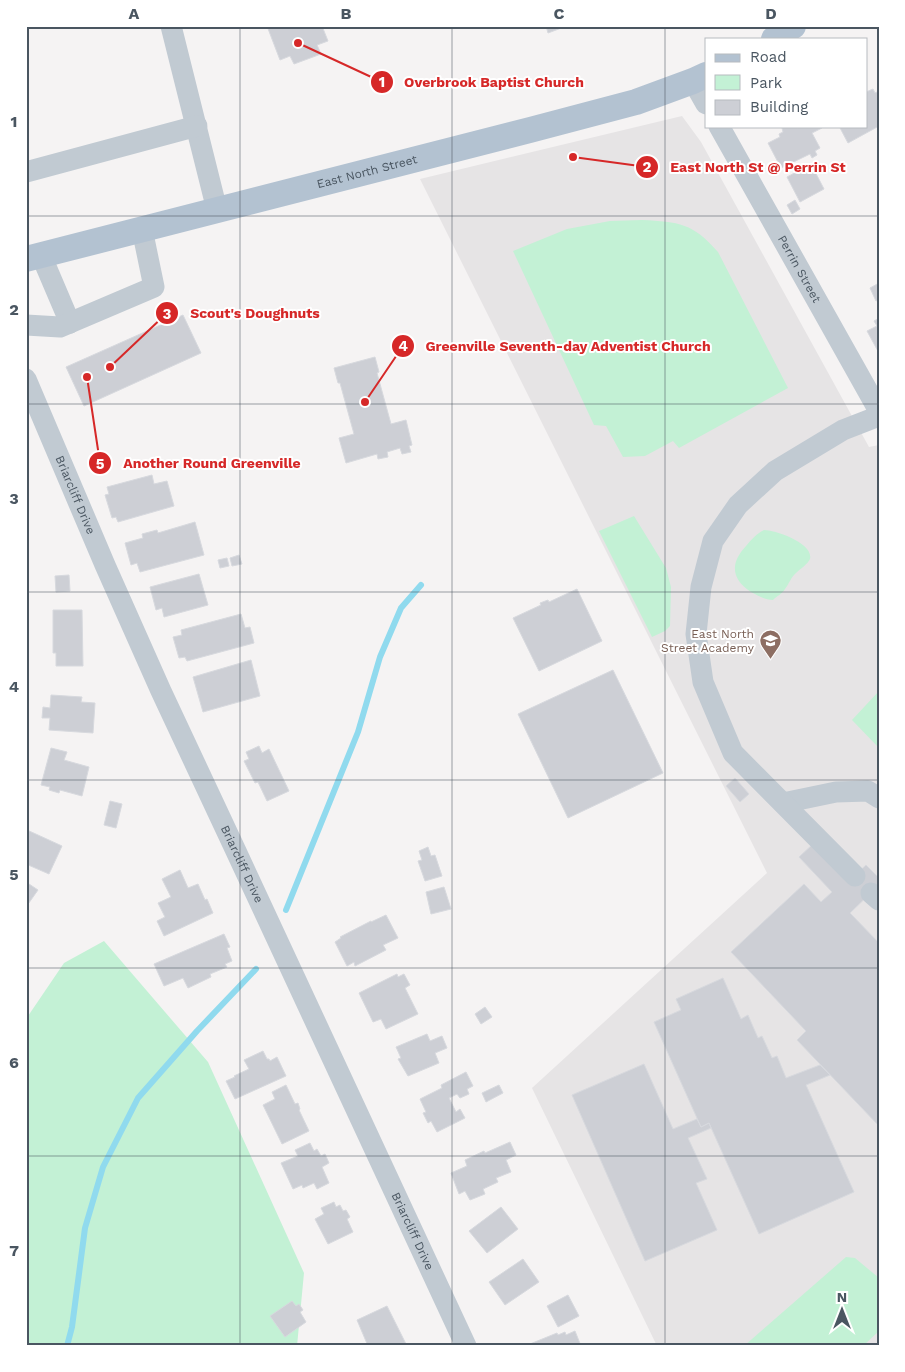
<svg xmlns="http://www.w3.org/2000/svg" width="905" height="1372" font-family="'Work Sans',sans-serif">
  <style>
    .education { fill: #e6e4e5 }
    .green { fill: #c3f1d5 }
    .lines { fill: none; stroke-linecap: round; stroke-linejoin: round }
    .stream { stroke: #90daee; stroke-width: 6 }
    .building { fill: #cdcfd5; stroke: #d7d9de }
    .minor { stroke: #c1cad2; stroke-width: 21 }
    .major { stroke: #b3c2d1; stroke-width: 26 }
    .grid { fill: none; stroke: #4a5661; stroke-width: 1; stroke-opacity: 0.55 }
    .labels { text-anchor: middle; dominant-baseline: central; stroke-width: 4; stroke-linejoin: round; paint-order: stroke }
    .street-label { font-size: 12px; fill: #4a5661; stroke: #fff }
    .education-label { font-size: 12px; fill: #785e54; stroke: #fff; text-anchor: end }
    .leader { fill: none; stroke: #d62828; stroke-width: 2 }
    .callout-dot { fill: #d62828; stroke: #fff; stroke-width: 2 }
    .mark-label { font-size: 15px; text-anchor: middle; font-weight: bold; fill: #fff }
    .callout-label { font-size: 14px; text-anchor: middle; font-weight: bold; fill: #d62828; stroke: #fff; stroke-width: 4; stroke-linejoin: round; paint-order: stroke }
    .neatline { fill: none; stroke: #4a5661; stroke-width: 2 }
    .grid-label { font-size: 16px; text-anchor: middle; font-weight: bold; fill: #4a5661 }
  </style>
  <rect width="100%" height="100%" fill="#f5f3f3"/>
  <path class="education" d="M682,116l19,26 168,305 10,-2v901h-222l-125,-258 235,-215 -347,-694z"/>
  <path class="green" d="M642,220c37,2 51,3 76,32l70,136 -109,60 -6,-7 -28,15 -22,1 -17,-31 -12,-1 -81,-174 54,-22 43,-8z
    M634,516l32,52 5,19 -1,39 -5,5 -13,6 -53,-106z
    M764,530c11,0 50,13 46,29 -2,5 -10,10 -14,14 -5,4 -7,11 -11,16 -3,5 -8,7 -12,11 -8,0 -14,-4 -22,-8 -20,-13 -21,-29 -5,-46 6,-7 10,-12 18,-16z
    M879,691v57l-27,-28z
    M104,941l104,121 96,211 -7,73h-271v-327l38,-56z
    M846,1257l9,1 24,20v53l-16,15h-119z"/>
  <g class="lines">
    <path class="stream" d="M286,910l72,-178 22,-75 21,-49 20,-23
      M67,1346l5,-19 13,-99 18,-61 35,-69 59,-67 59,-62"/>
  </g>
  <path class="building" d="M267,26h55l6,15 -11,4 4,9 -27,10 -4,-8 -10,4z
    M546,26h18v1l-16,6z
    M873,89l2,4 4,-2v35l-31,17 -9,-17h27v-34z
    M785,126h12v2l3,-2h21l1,2 -10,5 8,15 -5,3 2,4 -5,3 -2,-4 -29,14 -13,-25 12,-6 -1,-3 4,-2 -1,-4z
    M811,164l13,25 -24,13 -13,-25z
    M795,200l5,9 -8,5 -5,-9z
    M879,283v18l-1,-1 -2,1 -6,-13z
    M183,315l18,38 -117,53 -18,-39z
    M879,318v35l-12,-22 10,-5 -3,-5z
    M375,357l4,15 -2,1 14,51 15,-4 6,25 -3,1 2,6 -9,2 -2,-6 -13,4 1,5 -10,2 -1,-5 -31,9 -7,-25 15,-4 -14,-51h-2l-4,-15z
    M152,475l2,9 13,-3 7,25 -56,16 -2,-5 -4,1 -7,-23 4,-1 -2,-7z
    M195,522l9,33 -64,17 -3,-9 -6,2 -6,-22 18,-5 -1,-4 15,-4 1,3z
    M239,555l3,9 -10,2 -2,-8z
    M227,558l2,8 -9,2 -2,-8z
    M199,574l9,31 -44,12 -2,-9 -6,2 -6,-23z
    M69,575l1,16 -14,1 -1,-16z
    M577,589l25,52 -63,30 -26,-53 28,-13 -1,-2 8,-3 1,2z
    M53,610h29l1,56h-27v-13h-3z
    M241,614l4,14 5,-1 4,16 -67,18 -2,-4 -6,1 -6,-21 9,-2 -1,-5z
    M251,660l9,36 -57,16 -10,-35z
    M613,670l50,103 -95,45 -50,-104z
    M51,695l31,2 -1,5 14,1 -2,30 -44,-3 1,-12h-8l1,-11 7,1z
    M259,746l3,7 7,-4 20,42 -22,10 -9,-19 -3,1 -11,-22 5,-2 -3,-7z
    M51,748l16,4 -3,8 25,7 -7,29 -22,-6 -1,3 -10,-3 1,-3 -9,-2z
    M735,778l14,16 -9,8 -14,-16z
    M110,801l12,3 -6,24 -12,-3z
    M27,830l35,16 -13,28 -23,-10v-31z
    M813,844l36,37 17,-16 13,13v7l-29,28 29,30v183l-82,-86 9,-9 -75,-79 73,-68 17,18 11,-10 -33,-35z
    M428,847l3,9 4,-1 7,21 -17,5 -7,-20 4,-1 -3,-9z
    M180,870l8,18 10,-4 7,16 2,-1 6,14 -49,23 -7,-15 8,-4 -7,-14 13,-6 -9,-18z
    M26,882l12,8 -12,17z
    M444,887l7,22 -20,5 -5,-22z
    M386,915l12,23 -15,7 3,5 -31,16 -1,-4 -7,4 -12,-24 6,-4 -1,-1 31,-16v1z
    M224,934l6,13 -3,1 5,13 -7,3 2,3 -17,7 1,3 -23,11 -5,-10 -19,8 -10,-22z
    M397,974l1,3 6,-3 6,11 -5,3 13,26 -32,15 -5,-10 -8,3 -14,-29z
    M723,978l18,41 7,-4 10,23 4,-2 10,22 5,-2 9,22 34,-13 10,10 -24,10 48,107 -95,42 -50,-111 -8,4 -47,-105 27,-12 -5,-11z
    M485,1007l7,10 -11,7 -6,-10z
    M427,1034l3,7 12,-5 5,12 -12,5 4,10 -31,13 -10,-17 3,-1 -5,-11z
    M263,1051l4,8h2l1,2 7,-4 9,19 -51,23 -9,-18 9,-4 -1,-1 15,-7 -5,-9z
    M644,1064l29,65 24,-10 4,8 8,-4 2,5 -23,10 19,41 -11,4 21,47 -72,31 -73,-166z
    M466,1072l7,14 -6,3 2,5 -9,4 -3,-4 -8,4 7,14 4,-3 5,9 -28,14 -6,-11 -3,2 -5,-10 3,-1 -6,-13 22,-11 -1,-3z
    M286,1085l9,19 3,-1 2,6 -1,1 10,21 -27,13 -19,-39 12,-6 -3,-7z
    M499,1085l4,8 -17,9 -4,-9z
    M510,1142l6,13 -10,5 5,12 -15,6 2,4 -15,7 2,5 -15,6 -5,-9 -6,3 -8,-21 16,-7 -2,-6 19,-9 1,2z
    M310,1143l4,8 3,-2 4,7 4,-2 4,9 -7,4 7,16 -12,6 -3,-6 -11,5 -1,-3 -9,4 -12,-26 17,-7 -3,-6z
    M334,1202l2,5 4,-2 3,6 3,-1 4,7 -3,2 6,13 -25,12 -13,-25 9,-5 -3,-6z
    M501,1207l17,22 -31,24 -18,-22z
    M523,1259l16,23 -34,23 -16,-23z
    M568,1295l11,21 -21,11 -11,-21z
    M292,1301l4,5 3,-2 4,6 -3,2 6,10 -21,15 -15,-21z
    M387,1306l19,38 -3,2h-27v-2l-8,2 -11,-26z
    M575,1331l6,15h-50l-1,-2 27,-11 1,2 7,-3 1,3z"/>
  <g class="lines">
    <g class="minor">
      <path d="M171,26l46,184"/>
      <path d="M693,81l13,23"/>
      <path id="s1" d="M719,126l160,285"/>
      <path d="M26,172l171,-46"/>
      <path d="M41,255l29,68"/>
      <path d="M26,325l34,2 94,-40 -12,-58"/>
      <path id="s2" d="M26,379l79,186 56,126 74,158 231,497"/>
      <path d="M783,803l53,-11 32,-1 11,7"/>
      <path d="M855,876l-122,-123 -30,-71 -7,-48 5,-47 12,-46 25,-36 37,-34 68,-41 36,-14"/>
      <path d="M871,893l8,7"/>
    </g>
    <g class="major">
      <path d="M774,39l19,-13"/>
      <path id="s3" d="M26,259l504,-129 106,-28 57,-21 13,-6"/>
    </g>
  </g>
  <path class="grid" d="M240,26v1320M452,26v1320M665,26v1320M26,216h853M26,404h853M26,592h853M26,780h853M26,968h853M26,1156h853"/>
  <defs>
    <symbol id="school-pin" viewBox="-11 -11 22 30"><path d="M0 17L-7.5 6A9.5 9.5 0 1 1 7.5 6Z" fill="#8d6e63" stroke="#fff"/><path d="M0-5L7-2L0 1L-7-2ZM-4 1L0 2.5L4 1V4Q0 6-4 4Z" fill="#fff"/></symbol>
  </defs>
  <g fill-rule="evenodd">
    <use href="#school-pin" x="758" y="628" width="25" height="34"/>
  </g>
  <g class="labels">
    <g class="street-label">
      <text stroke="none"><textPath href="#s3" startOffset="352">East North Street</textPath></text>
      <text stroke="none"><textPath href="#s1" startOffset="164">Perrin Street</textPath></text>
      <text stroke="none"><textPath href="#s2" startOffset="126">Briarcliff Drive</textPath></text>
      <text stroke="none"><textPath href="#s2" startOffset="531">Briarcliff Drive</textPath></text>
      <text stroke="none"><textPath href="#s2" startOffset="936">Briarcliff Drive</textPath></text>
    </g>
    <g class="education-label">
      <text x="754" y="634">East North<tspan x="754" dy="14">Street Academy</tspan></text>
    </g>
  </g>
  <path class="leader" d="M298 43L382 82M573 157L647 167M110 367L167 313M365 402L403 346M87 377L100 463"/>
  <g class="callout-dot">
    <circle cx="298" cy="43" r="5"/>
    <circle cx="573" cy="157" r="5"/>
    <circle cx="110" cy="367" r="5"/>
    <circle cx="365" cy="402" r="5"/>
    <circle cx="87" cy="377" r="5"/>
    <circle cx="382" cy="82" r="12"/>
    <circle cx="647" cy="167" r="12"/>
    <circle cx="167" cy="313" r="12"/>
    <circle cx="403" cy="346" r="12"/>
    <circle cx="100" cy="463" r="12"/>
  </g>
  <g class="mark-label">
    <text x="382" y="87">1</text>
    <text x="647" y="172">2</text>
    <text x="167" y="319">3</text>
    <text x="403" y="351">4</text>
    <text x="100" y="469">5</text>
  </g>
  <g class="callout-label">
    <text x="494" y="87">Overbrook Baptist Church</text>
    <text x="758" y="172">East North St @ Perrin St</text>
    <text x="255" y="318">Scout's Doughnuts</text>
    <text x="568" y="351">Greenville Seventh-day Adventist Church</text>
    <text x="212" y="468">Another Round Greenville</text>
  </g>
  <rect width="905" height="1372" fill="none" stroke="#ffffff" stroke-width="55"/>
  <rect x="705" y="38" width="162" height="90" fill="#ffffff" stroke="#b7bbc0"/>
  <rect x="715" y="54" width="25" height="8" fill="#b3c2d1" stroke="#b7bbc0"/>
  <text x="750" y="62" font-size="15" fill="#4a5661">Road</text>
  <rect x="715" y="75" width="25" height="15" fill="#c3f1d5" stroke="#b7bbc0"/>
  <text x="750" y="88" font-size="15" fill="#4a5661">Park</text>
  <rect x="715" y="100" width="25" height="15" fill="#cdcfd5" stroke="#b7bbc0"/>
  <text x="750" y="112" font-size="15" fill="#4a5661">Building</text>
  <g transform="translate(842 1310)" stroke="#ffffff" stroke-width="4" paint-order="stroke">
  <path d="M0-4L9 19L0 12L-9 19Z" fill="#4a5661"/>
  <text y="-8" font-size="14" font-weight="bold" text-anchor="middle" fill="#4a5661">N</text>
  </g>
  <rect x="28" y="28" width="850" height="1316" class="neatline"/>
  <g class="grid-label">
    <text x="134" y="19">A</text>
    <text x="346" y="19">B</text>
    <text x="559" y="19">C</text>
    <text x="771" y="19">D</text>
    <text x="14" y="127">1</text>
    <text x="14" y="315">2</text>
    <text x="14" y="504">3</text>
    <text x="14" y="692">4</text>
    <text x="14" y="880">5</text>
    <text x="14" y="1068">6</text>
    <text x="14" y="1256">7</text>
  </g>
</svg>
